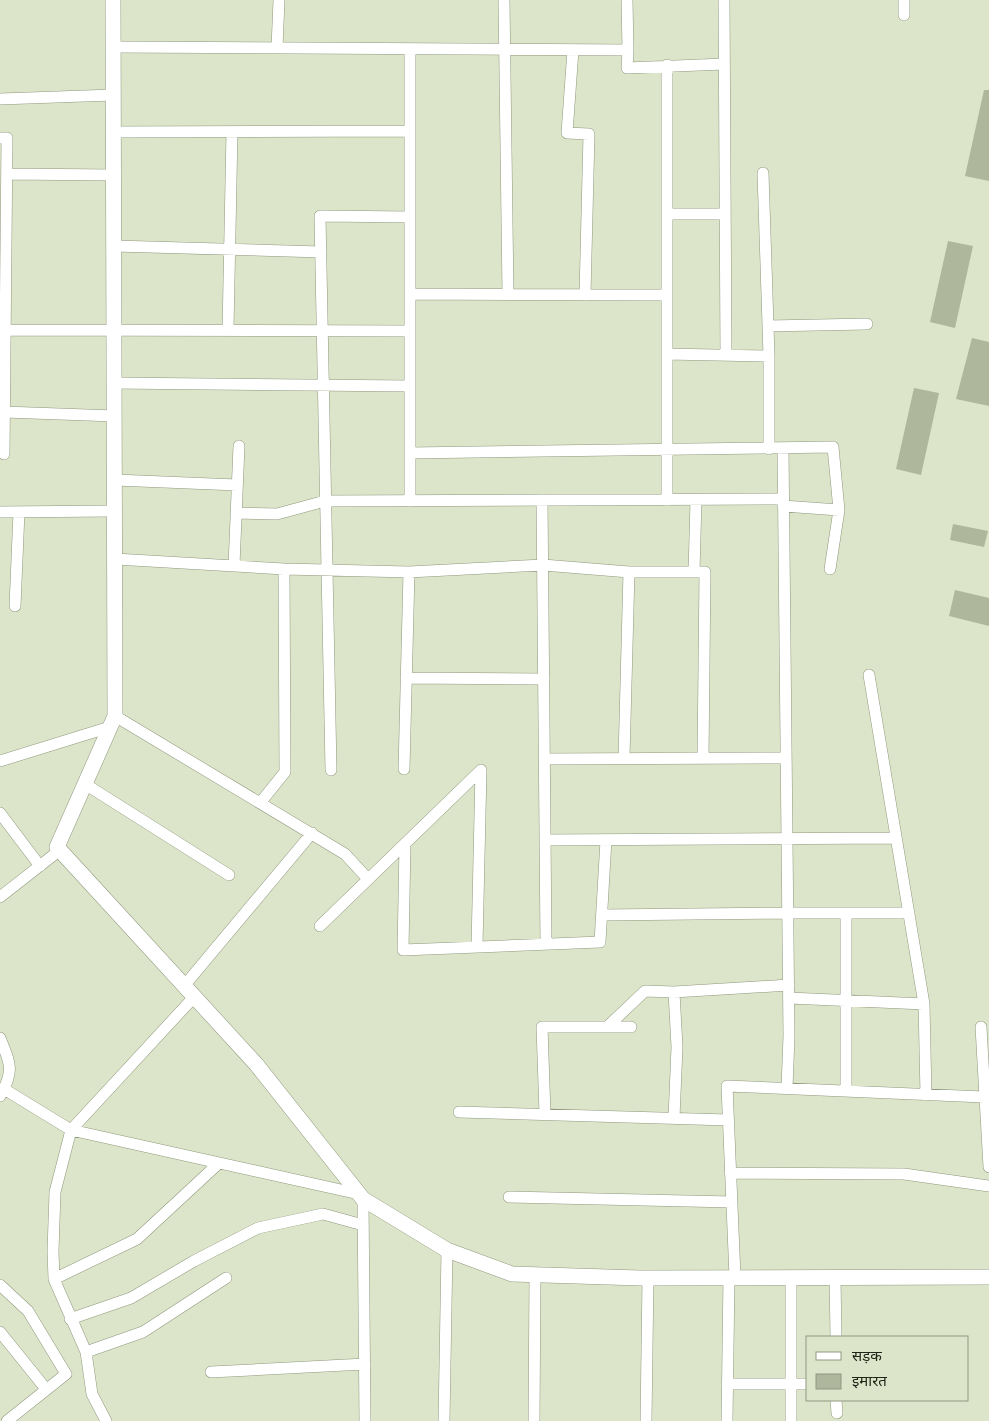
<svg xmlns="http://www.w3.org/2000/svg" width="989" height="1421" font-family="'DM Sans','Noto Sans Devanagari',sans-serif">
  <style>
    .building { fill: #aeb79c }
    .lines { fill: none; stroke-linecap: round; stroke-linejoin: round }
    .minor-casing { stroke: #8f987d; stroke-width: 12 }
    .tertiary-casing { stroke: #8f987d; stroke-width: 16 }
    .minor { stroke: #fff; stroke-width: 11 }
    .tertiary { stroke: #fff; stroke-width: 15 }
  </style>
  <rect width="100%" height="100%" fill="#dce5c9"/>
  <path class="building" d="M984,90h5v91l-24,-5z
    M948,241l25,5 -18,82 -25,-6z
    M972,338l17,4v64l-33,-7z
    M914,388l25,5 -18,82 -25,-6z
    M953,524l35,7 -4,16 -34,-7z
    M955,590l34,8v28l-40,-10z"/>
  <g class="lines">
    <defs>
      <path id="minor" d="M504,0l4,294
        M627,0l1,50
        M724,0l2,355
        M904,15v-15
        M113,47l515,3 -1,18 97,-4
        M277,48l2,-48
        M573,50l-6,83 22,1 -4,161
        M0,99l113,-4
        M114,132l296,-1
        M0,138h7l-3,316
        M763,173l6,183v93
        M7,174l107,1
        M667,214h58
        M114,246l207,6
        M410,294l257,1
        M768,326l99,-2
        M0,330l410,1
        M228,330l4,-198
        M667,354l102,2
        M114,383l296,3
        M4,412l111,4
        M783,448l6,588 -2,52
        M410,453l423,-6 6,63 -56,-4
        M115,480l122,5
        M542,500l4,444
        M667,500v-435
        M410,501v-452
        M0,512l114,-1
        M236,513l41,1 48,-13 458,-2
        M115,559l169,10 1,203 -25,31
        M234,566l5,-120
        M284,569l125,3 -5,197
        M830,569l9,-59
        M409,572l134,-7 86,7
        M694,572l2,-72
        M15,606l4,-94
        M869,675l55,329 2,91
        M406,678l138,1
        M115,716l230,138 23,25
        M624,758l5,-186h76l-2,186
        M544,759l242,-1
        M0,761l110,-34
        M331,770l-11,-554 90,1
        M85,784l144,91
        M0,813l40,53
        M545,840l351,-2
        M405,844l-2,106 197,-8 6,-102
        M0,897l60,-47
        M846,913v178
        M602,915l186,-2h121
        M320,926l161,-156 -4,176
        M184,986l128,-153
        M789,998l135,6
        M607,1027l38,-36 29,1 115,-7
        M981,1027l8,140
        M0,1038c10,25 15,32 0,58
        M4,1089l67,41 288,64
        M459,1112l269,8
        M545,1114l-3,-87h89
        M674,1118l3,-71 -3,-55
        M730,1173l174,1 85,12
        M509,1197l223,5
        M363,1199l2,222
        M735,1277l-8,-191 257,11
        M835,1277l1,60
        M54,1279l83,-40 82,-76
        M0,1285l28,26 38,63 -59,47
        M70,1319l61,-21 63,-37 64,-33 65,-14 40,11
        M0,1332l46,57
        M86,1352l57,-20 83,-54
        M211,1372l154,-8
        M727,1384h81
        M836,1400l1,13
        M106,1421l-14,-27 -6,-42 -32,-73 -1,-28 2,-59 16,-62 123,-133
        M444,1421l3,-171
        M534,1421l1,-146
        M646,1421l2,-143
        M727,1421l2,-144
        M791,1421v-144"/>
      <path id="tertiary" d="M113,0l2,716 -58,131 199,217 107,135 84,51 65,24 128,4 349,-1"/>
    </defs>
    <use href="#minor" class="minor-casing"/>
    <use href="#tertiary" class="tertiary-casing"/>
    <use href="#minor" class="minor"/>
    <use href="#tertiary" class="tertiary"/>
  </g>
  <rect x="806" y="1336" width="162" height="65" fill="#dce5c9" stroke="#919883"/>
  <rect x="816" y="1352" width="25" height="8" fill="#ffffff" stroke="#919883"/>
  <text x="852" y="1361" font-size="15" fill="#202419">सड़क</text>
  <rect x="816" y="1374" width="25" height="15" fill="#aeb79c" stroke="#919883"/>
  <text x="852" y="1386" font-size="15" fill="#202419">इमारत</text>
</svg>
